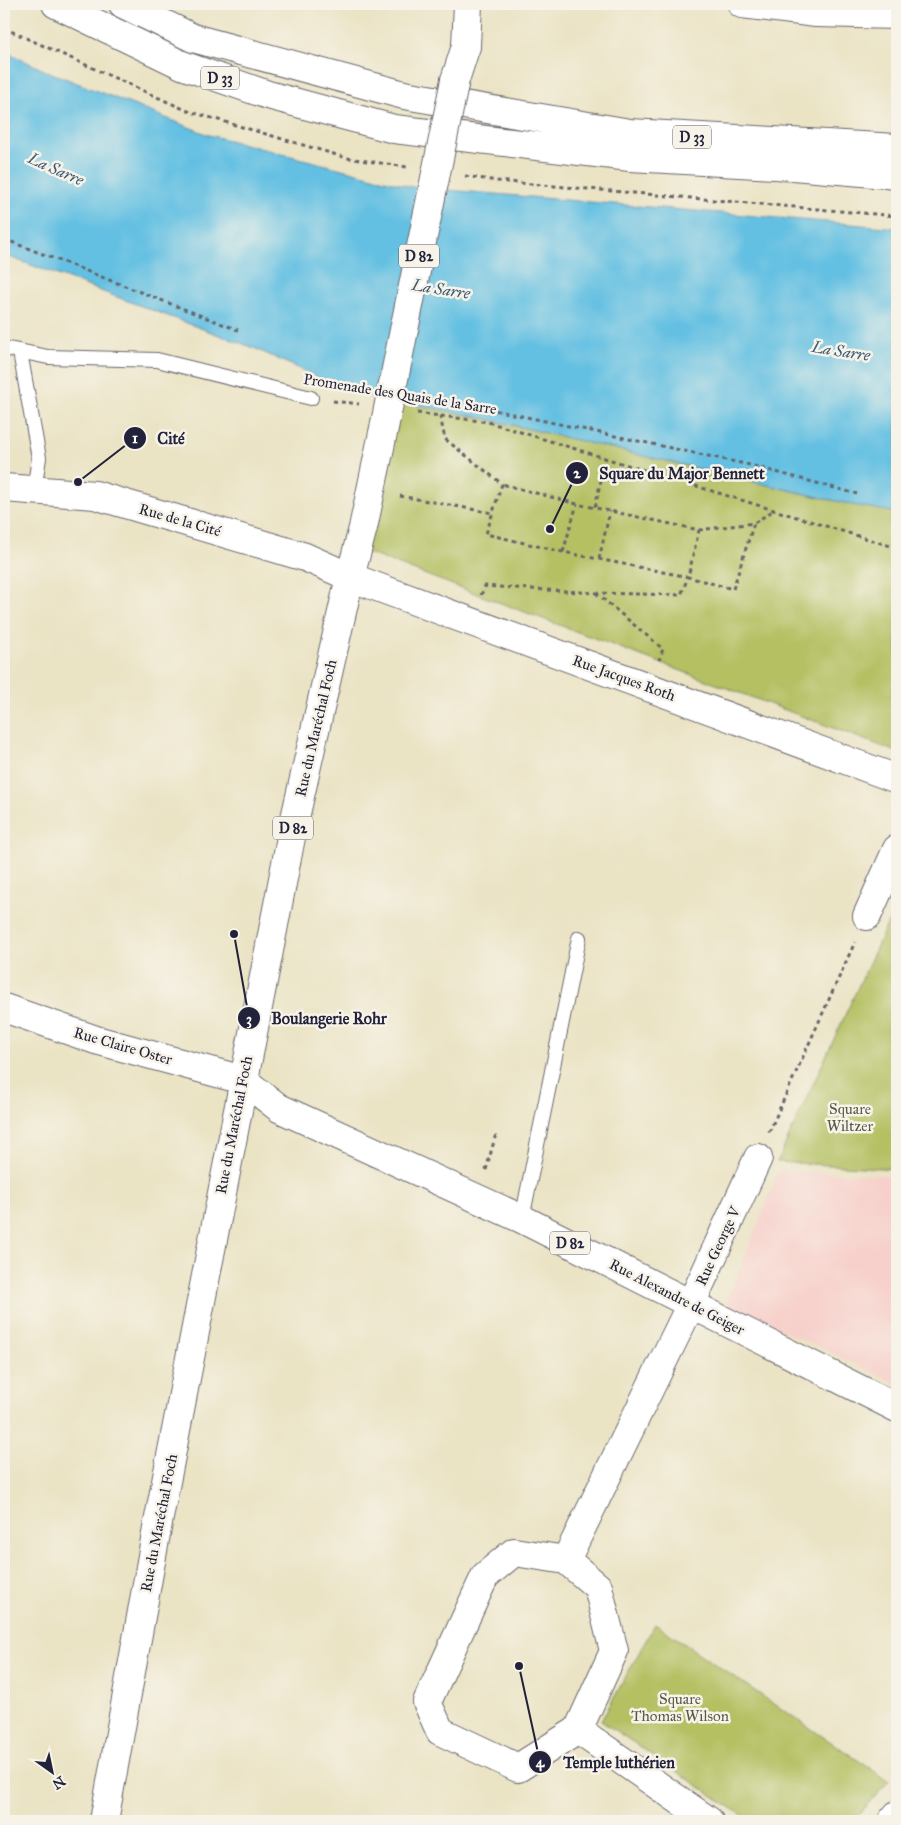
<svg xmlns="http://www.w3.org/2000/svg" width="901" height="1825" font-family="'IM FELL Great Primer',serif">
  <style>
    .built { fill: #f7d0cb }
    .green { fill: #b4c062; stroke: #6b714e }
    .water { fill: #64c0e2; stroke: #43718e }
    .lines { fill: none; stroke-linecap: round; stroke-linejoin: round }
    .service-casing { stroke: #68666b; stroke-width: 16 }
    .minor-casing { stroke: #68666b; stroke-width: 30 }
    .tertiary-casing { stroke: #68666b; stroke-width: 30 }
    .primary-casing { stroke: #68666b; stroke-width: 30 }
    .path { stroke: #68666b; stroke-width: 3; stroke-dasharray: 4 4; stroke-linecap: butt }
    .service { stroke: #fff; stroke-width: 14 }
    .minor { stroke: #fff; stroke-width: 28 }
    .tertiary { stroke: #fff; stroke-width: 28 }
    .primary { stroke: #fff; stroke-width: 28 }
    .primary-bridge-casing { stroke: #68666b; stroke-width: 30; stroke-linecap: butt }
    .primary-bridge { stroke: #fff; stroke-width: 28 }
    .labels { text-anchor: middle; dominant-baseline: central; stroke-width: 5; stroke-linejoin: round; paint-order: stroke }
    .shield { fill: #f7f3e8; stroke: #62616f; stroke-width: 1 }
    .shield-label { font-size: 14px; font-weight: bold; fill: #22223b }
    .street-label { font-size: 15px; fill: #22223b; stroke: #f7f3e8 }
    .park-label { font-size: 15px; fill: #555949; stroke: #f7f3e8 }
    .water-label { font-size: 16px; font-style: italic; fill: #395975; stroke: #f7f3e8 }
    .leader { fill: none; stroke: #22223b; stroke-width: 2 }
    .callout-dot { fill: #22223b; stroke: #f7f3e8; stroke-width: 2 }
    .mark-label { font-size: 15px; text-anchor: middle; font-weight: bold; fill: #fff }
    .callout-label { font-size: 16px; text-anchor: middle; font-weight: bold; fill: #22223b; stroke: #f7f3e8; stroke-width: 5; stroke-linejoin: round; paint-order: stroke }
  </style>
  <rect width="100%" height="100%" fill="#f7f3e8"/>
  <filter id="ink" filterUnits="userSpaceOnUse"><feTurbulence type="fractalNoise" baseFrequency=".02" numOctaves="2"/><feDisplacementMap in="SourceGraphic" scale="10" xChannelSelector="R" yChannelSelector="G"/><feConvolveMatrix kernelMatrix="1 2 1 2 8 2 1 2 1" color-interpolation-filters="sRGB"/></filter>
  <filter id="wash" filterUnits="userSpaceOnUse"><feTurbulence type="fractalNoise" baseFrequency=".0096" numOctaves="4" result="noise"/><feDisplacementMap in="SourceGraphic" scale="20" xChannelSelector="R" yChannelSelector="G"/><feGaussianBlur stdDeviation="1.12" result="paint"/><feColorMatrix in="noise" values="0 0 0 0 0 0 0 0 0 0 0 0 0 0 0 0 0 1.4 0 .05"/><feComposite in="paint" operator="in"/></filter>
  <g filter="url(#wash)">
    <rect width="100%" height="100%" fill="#eae3c4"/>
    <path class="built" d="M779,1170l118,6v208l-171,-80z"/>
    <path class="green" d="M382,398l96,19 375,88 44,7v240l-540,-203z
      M897,903v266l-120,-7z
      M655,1624l234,157 -36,40h-102l-150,-100z"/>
    <path class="water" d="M4,51l40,19 165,65 203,52 485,41v285l-44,-8 -375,-88 -128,-25 -96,-44 -250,-93z"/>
  </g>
  <g filter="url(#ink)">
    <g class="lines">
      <defs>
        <path id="service" d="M4,348l44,9 109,3 154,38
          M20,352l19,106 -5,32
          M522,1219l57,-281"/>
        <path id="minor" d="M4,488l91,7 210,62 45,20 547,202
          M867,916l30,-67
          M4,1008l92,32 147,40
          M514,1552l52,8 32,27 16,64 -36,79 -60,38 -78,-37 -13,-29 58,-126z
          M566,1560l125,-256 67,-146
          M578,1730l131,91"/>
        <path id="tertiary" d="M742,4l74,9 81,2
          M466,46l2,-42"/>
        <path id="primary" d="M56,4l126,61 86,30 126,34 236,28 163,9 104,9
          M123,4l70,34 211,57 226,38 267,15
          M455,80l11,-34
          M243,1080l36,28 243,111 375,189
          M104,1821l54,-298 135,-696 57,-250 13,-49 20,-95
          M892,1821l5,-6"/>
      </defs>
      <use href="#service" class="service-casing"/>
      <use href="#minor" class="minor-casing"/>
      <use href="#tertiary" class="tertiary-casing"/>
      <use href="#primary" class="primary-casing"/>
      <path class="path" d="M4,28l184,83 159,47 60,9
        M465,176l32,5 400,35
        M4,239l234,91
        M333,401l26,3
        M480,407l270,58 107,29
        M417,413l71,9 409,126
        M440,416l5,23 57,45 -16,50 77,18 125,25 11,-47 -122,-26 -75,-20
        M400,496l93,17
        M595,507l11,-49
        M699,530l55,-7 20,-13
        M563,552l14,-48
        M599,559l11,-48
        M596,593l67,56 -4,11
        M481,595l4,-9 110,7 86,2 7,-18 45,12 21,-66
        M769,1132l86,-190
        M486,1170l10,-36"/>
      <use href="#service" class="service"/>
      <use href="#minor" class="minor"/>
      <use href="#tertiary" class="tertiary"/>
      <use href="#primary" class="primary"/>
      <defs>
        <path id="primary-bridge" d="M383,433l72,-353"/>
      </defs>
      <use href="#primary-bridge" class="primary-bridge-casing"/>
      <use href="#primary-bridge" class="primary-bridge"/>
    </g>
  </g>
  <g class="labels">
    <g class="shield">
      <rect x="201" y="66.5" width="38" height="23" rx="4"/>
      <rect x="673" y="125.5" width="38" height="23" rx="4"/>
      <rect x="399" y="244.5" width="40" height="23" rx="4"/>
      <rect x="273" y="816.5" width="40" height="23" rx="4"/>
      <rect x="550" y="1231.5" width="40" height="23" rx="4"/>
    </g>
    <g class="shield-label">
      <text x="220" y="78">D 33</text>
      <text x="692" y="137">D 33</text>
      <text x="419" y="256">D 82</text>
      <text x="293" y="828">D 82</text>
      <text x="570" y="1243">D 82</text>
    </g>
    <g class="street-label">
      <text transform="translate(400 394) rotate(9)">Promenade des Quais de la Sarre</text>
      <text transform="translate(180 520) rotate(16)">Rue de la Cité</text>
      <text transform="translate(624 678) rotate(20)">Rue Jacques Roth</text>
      <text transform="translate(316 728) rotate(-77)">Rue du Maréchal Foch</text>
      <text transform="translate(123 1046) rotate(16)">Rue Claire Oster</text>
      <text transform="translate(234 1125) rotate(-79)">Rue du Maréchal Foch</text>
      <text transform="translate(718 1246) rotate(-65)">Rue George V</text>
      <text transform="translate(677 1297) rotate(27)">Rue Alexandre de Geiger</text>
      <text transform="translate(159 1523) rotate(-79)">Rue du Maréchal Foch</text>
    </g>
    <g class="park-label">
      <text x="850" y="1109">Square<tspan x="850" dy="17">Wiltzer</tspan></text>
      <text x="680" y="1699">Square<tspan x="680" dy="17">Thomas Wilson</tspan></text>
    </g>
    <g class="water-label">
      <text transform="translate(56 169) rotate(24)">La Sarre</text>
      <text transform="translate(441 289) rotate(9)">La Sarre</text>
      <text transform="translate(841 351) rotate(9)">La Sarre</text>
    </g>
  </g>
  <path class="leader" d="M78 482L135 438M550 529L577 473M234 934L249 1018M519 1666L540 1762"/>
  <g class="callout-dot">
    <circle cx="78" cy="482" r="5"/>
    <circle cx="550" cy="529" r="5"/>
    <circle cx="234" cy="934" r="5"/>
    <circle cx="519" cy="1666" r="5"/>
    <circle cx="135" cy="438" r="12"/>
    <circle cx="577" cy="473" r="12"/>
    <circle cx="249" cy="1018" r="12"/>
    <circle cx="540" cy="1762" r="12"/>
  </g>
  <g class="mark-label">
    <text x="135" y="443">1</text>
    <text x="577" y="478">2</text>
    <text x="249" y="1024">3</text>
    <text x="540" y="1767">4</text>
  </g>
  <g class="callout-label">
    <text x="171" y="444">Cité</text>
    <text x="682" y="479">Square du Major Bennett</text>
    <text x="329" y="1024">Boulangerie Rohr</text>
    <text x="619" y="1768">Temple luthérien</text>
  </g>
  <rect width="901" height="1825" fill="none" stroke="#f7f3e8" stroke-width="20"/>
  <g transform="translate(52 1772) rotate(147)" stroke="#f7f3e8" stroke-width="4" paint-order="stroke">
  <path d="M0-4L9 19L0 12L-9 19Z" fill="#22223b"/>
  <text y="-8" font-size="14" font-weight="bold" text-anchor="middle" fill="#22223b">N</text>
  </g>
</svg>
